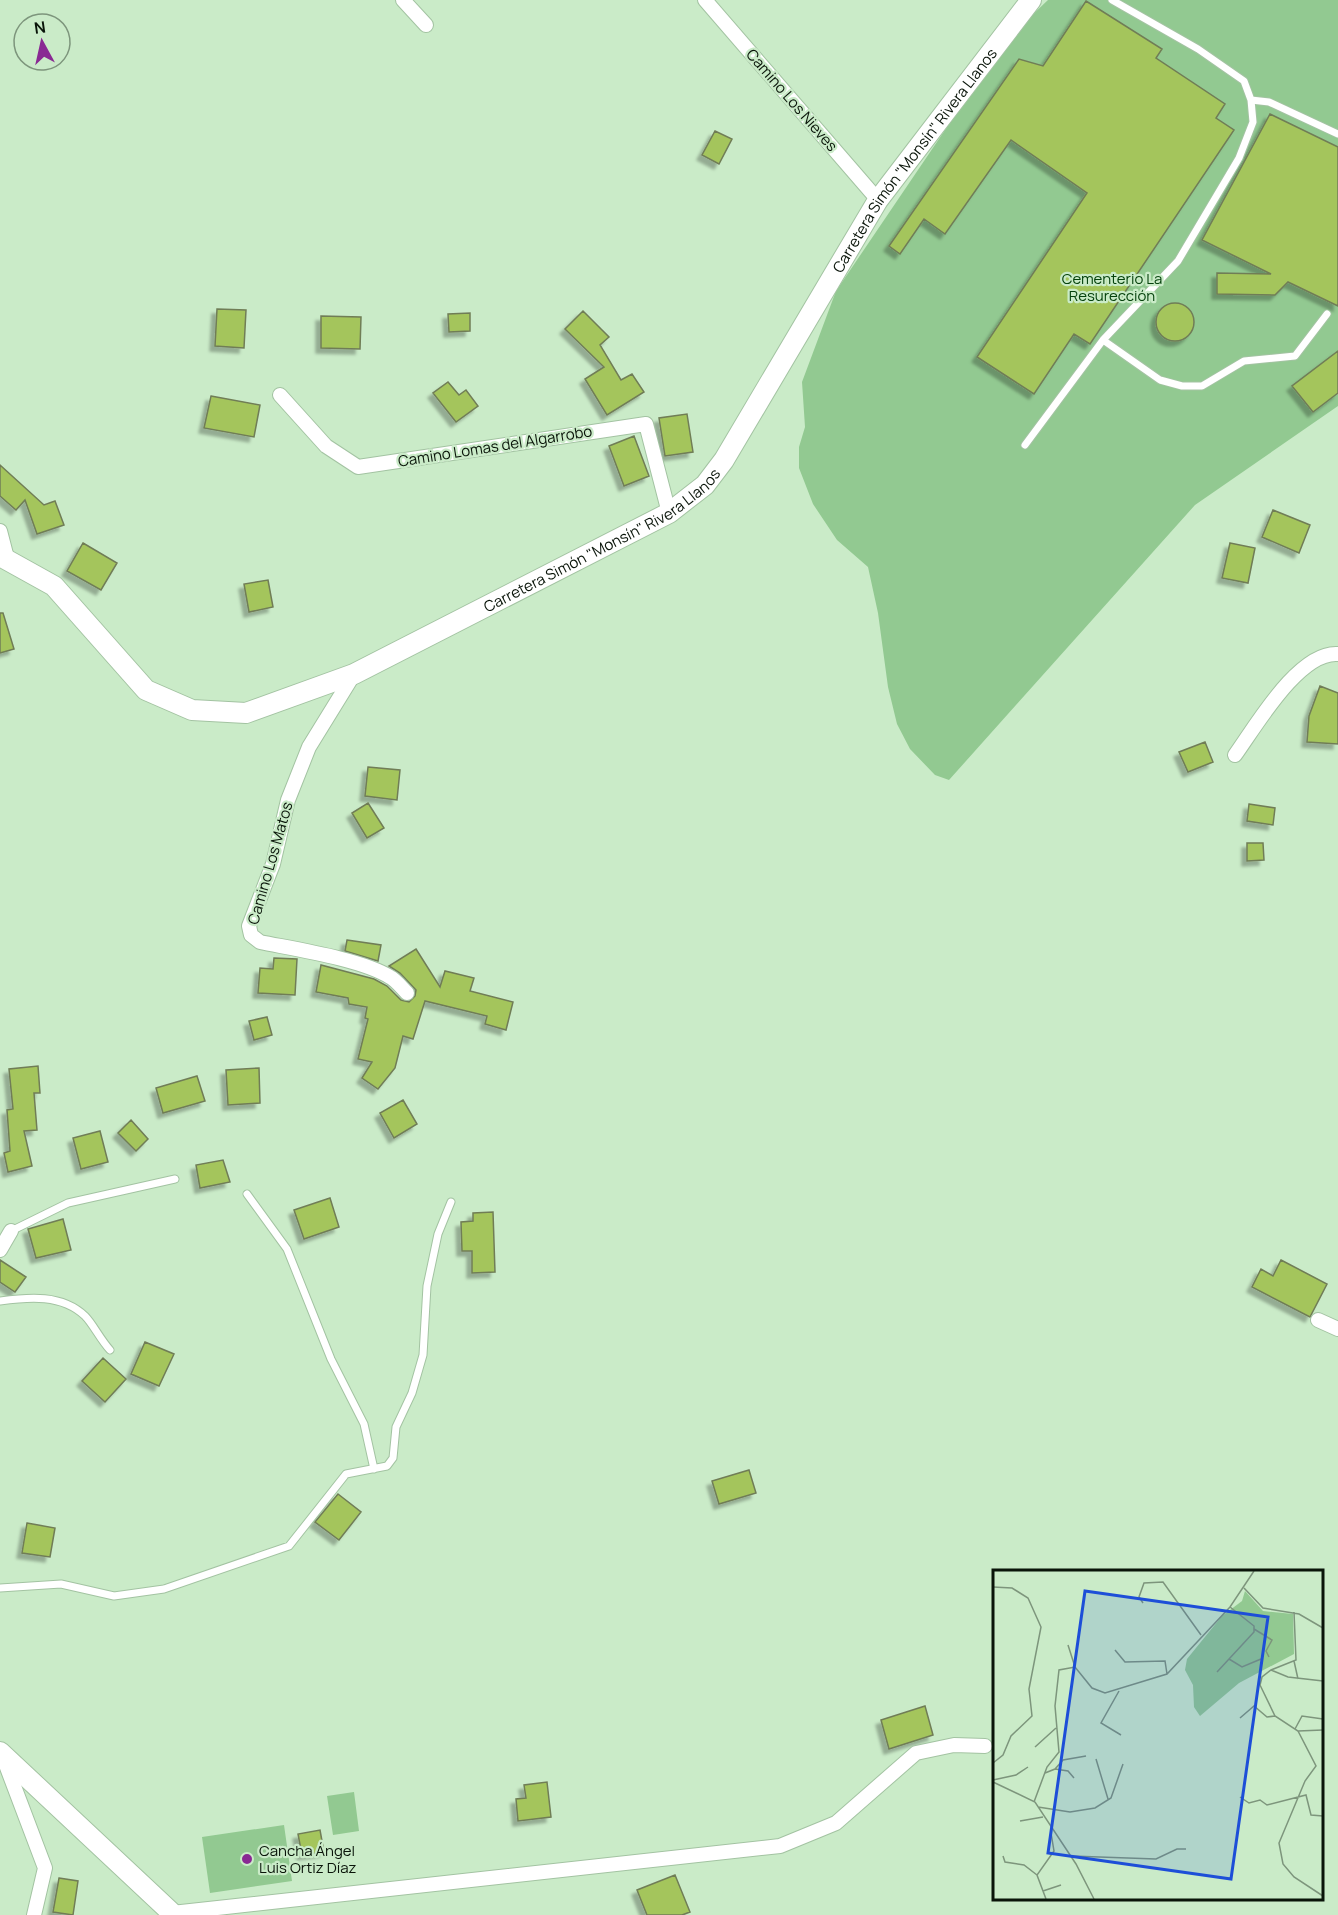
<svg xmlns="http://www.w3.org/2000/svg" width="1338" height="1915" font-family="Manrope,sans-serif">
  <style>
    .green { fill: #92c991 }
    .building { fill: #a4c55c; stroke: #707d57; stroke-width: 1.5; filter: url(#shadow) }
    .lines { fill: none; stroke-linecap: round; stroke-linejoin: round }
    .lane-casing { stroke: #a3c3a2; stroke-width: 9 }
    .street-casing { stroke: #a3c3a2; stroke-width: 16 }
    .secondary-casing { stroke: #a3c3a2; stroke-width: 22 }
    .lane { stroke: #fff; stroke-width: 7 }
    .street { stroke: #fff; stroke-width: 14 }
    .secondary { stroke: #fff; stroke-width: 20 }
    .poi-dot { fill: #892993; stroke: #caebc8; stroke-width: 2 }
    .labels { text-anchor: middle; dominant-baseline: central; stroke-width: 4.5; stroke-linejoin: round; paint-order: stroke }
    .street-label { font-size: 15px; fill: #091409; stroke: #caebc8 }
    .park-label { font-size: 15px; fill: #06420d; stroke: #caebc8 }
    .poi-label { font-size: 15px; fill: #091409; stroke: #caebc8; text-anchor: start }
    .inset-road { fill: none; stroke: #7d957c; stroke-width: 1.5 }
    .view { fill: #1d4ed8; fill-opacity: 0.15; stroke: #1d4ed8; stroke-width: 3 }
    .inset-edge { fill: none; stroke: #091409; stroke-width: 3 }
  </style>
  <defs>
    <filter id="shadow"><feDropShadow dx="-5" dy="5" stdDeviation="1.5" flood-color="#0004"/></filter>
  </defs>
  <rect width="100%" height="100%" fill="#caebc8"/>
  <path class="green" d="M1048,0h290v406l-143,99 -246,275 -14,-5 -25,-26 -13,-25 -9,-37 -10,-74 -10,-46 -31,-27 -24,-36 -14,-36v-21l6,-20 -3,-45 34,-91 170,-251z
    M354,1792l5,39 -26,4 -6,-39z
    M284,1825l8,56 -82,12 -8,-56z"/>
  <path class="building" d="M1086,1l76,48 -6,9 69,46 -9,14 18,12 -144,214 -16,-10 -40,60 -57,-37 110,-164 -76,-53 -66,94 -21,-15 -24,35 -11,-8 130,-187 24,7z
    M1270,114l68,33v159l-50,-24 -13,13 -58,-1v-21l54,1 -69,-34z
    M715,131l17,8 -13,25 -17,-9z
    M1156 322a19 19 0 1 1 38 0a19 19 0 1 1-38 0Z
    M217,309l29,1 -2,38 -29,-2z
    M583,311l26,26 -9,8 21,35 11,-6 12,18 -37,23 -22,-36 19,-12 -39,-38z
    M470,313v18l-21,1 -1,-18z
    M321,316l40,1 -1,32 -39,-1z
    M1338,351v42l-25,19 -21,-26z
    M448,382l11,13 7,-5 12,16 -22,16 -23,-29z
    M211,396l49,9 -6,32 -50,-9z
    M687,414l6,38 -28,4 -6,-38z
    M634,436l15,40 -25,10 -15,-40z
    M0,465l44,40 11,-4 9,24 -27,9 -12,-34 -9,10 -16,-14z
    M1273,510l37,15 -11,28 -37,-16z
    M83,543l34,20 -16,27 -34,-19z
    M1230,543l25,5 -7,35 -26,-5z
    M268,580l5,27 -24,5 -5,-28z
    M0,613h3l11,36 -14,4z
    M1320,686l18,7v51l-31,-2 2,-26z
    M1205,742l8,20 -25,10 -9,-20z
    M368,767l32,3 -3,30 -32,-4z
    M368,803l16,25 -17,10 -15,-25z
    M1249,804l26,4 -2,17 -26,-4z
    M1247,843h16l1,17 -17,1z
    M347,940l34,5 -3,16 -33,-10z
    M416,949l24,38 5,-16 29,7 -4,13 43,11 -7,28 -21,-6 2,-8 -62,-15 -12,38 -10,-3 -8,32 -17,21 -16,-11 10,-16 -14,-3 10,-40 -3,-1 2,-11 -18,-3 -1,-6 -32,-6 5,-27 53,14 13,7 14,14 8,2 6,-6 1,-6 -16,-17 -11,-7z
    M274,958l23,1 -2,36 -37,-2 2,-25 13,1z
    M267,1017l5,18 -18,5 -5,-19z
    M38,1066l2,27h-6l3,37 -13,1 8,35 -24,6 -4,-19 6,-2 -3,-41 6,-1 -4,-40z
    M259,1068l1,35 -32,2 -2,-35z
    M197,1076l8,25 -42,12 -7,-25z
    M403,1100l14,24 -23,14 -14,-25z
    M131,1120l17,19 -12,12 -18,-18z
    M100,1131l8,31 -27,7 -8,-31z
    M223,1160l7,22 -30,6 -4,-23z
    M330,1198l9,29 -35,12 -10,-29z
    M493,1212l2,60 -23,1v-22h-10l-1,-29 12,-1v-8z
    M63,1219l8,31 -35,8 -8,-29z
    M0,1260l26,17 -11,15 -15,-10z
    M1281,1260l46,24 -17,33 -58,-30 9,-18 12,7z
    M145,1342l29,12 -15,32 -28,-12z
    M103,1358l23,21 -21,23 -23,-21z
    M749,1470l7,23 -37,11 -7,-23z
    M338,1494l23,18 -22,28 -24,-18z
    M27,1523l28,5 -5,29 -28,-4z
    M925,1706l8,29 -44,14 -8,-29z
    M547,1782l4,35 -33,4 -2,-22 10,-1 -2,-13z
    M320,1830l4,22 -22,3 -4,-21z
    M675,1875l15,37 -8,3h-35l-10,-25z
    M59,1878l19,3 -5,34 -20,-3z"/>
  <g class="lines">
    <defs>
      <path id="lane" d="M1251,100l18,2 69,32
        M1103,340l57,40 22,6h20l42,-25 51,-5 32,-42
        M1025,445l78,-105 75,-79 61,-103 14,-36 -2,-22 -7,-19 -46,-32 -86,-49
        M247,1194l40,55 44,110 33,65 10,45
        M11,1231l57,-28 107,-24
        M0,1301c29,-4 62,-7 85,15 8,8 15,23 25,34
        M0,1588l61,-4 53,12 50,-7 125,-43 57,-72 41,-8 6,-8 3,-31 16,-34 11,-38 4,-69 11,-52 13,-32"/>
      <path id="street" d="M403,0l23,25
        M705,0l173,200
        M280,395l46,51 32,21 288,-43 23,89
        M0,531l7,27
        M354,674l-45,73 -21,53 -15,64 -24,62 2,9 9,7c34,7 101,17 130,35 6,3 12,11 17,16
        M1235,755c21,-29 64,-104 103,-101
        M0,1250l11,-19
        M1318,1320l20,9
        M3,1757l42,111 -11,47
        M172,1913l608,-67 56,-23 80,-70 38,-8 31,1"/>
      <g id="secondary">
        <path id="s1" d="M0,556l54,30 92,104 46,20 54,3 108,-39 315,-161 36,-28 19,-25 154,-260 153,-200"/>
        <path d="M0,1752l174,163"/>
      </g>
    </defs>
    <use href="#lane" class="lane-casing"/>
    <use href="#street" class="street-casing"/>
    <use href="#secondary" class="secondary-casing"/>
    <use href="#lane" class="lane"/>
    <use href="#street" class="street"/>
    <use href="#secondary" class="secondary"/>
  </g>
  <circle class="poi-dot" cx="247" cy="1859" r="6"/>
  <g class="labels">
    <g class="street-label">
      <text transform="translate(792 100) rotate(49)">Camino Los Nieves</text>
      <text stroke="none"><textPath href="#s1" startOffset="1206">Carretera Simón "Monsín" Rivera Llanos</textPath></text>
      <text transform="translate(495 446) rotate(-9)">Camino Lomas del Algarrobo</text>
      <text stroke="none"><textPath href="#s1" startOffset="702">Carretera Simón "Monsín" Rivera Llanos</textPath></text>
      <text transform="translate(270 863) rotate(-74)">Camino Los Matos</text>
    </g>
    <g class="park-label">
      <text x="1112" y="278">Cementerio La<tspan x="1112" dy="17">Resurección</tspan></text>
    </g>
    <g class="poi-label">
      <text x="259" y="1850">Cancha Ángel<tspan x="259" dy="17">Luis Ortiz Díaz</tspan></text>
    </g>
  </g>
  <g transform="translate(993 1570)">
    <rect width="330" height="330" fill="#caebc8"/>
    <path d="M252,21l18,20 30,3 1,40 -55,29 -39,33 -6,-9 -1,-22 -8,-15 2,-11 35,-43 20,-15z" fill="#92c991"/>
    <path class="inset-road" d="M0,17l19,1 16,10 13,29 -12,62 3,27 -21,20 -8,19 -10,8M251,18l19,20 36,6 24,14M150,33l-4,-6 5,-14 19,-1 38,53M301,42l2,48 -25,10 -9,7 -2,8 15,31 23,15 18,35 -11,15 -26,62 4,21 11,13 29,19M261,59l18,11 -6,11 3,6M75,75l7,22M122,80l10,12 40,-1 2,13M236,89l13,8 19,-8M301,91l4,18M278,100l17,7 35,4M224,102l37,-40v-6l-24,-19M126,121l-18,32 20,12M247,148l14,-12 13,11 8,-1M302,159l7,-13 21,3M305,161l25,-1M42,177l21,-19M103,189l12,40M62,199l13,2 6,7M52,203l10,-4 8,-9 23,-4M0,210l23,-5 12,-8M0,212l42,20 41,62 18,35M247,227l9,6 11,-3 7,5 39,-10 5,20 12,1M41,232l13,-35 12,-15 -4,-46 4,-36 16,-3 17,21 13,5 62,-19 63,-67 24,-36M45,237l32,5 25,-4 16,-10 12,-34M27,251l23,-4M10,286l2,6 19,3 13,10M78,286l85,3 21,-10h9M50,321l18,-6M53,329l-9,-24 17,-24 -3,-18"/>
    <path class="view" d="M92,21l183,26 -37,262 -183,-26z"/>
    <rect width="330" height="330" class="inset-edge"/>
  </g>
  <g transform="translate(42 42) rotate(352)"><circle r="28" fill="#caebc8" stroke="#7d957c" stroke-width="1.5"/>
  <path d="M0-4.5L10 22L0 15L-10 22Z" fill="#892993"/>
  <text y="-9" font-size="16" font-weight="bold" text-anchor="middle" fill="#091409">N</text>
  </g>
</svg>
